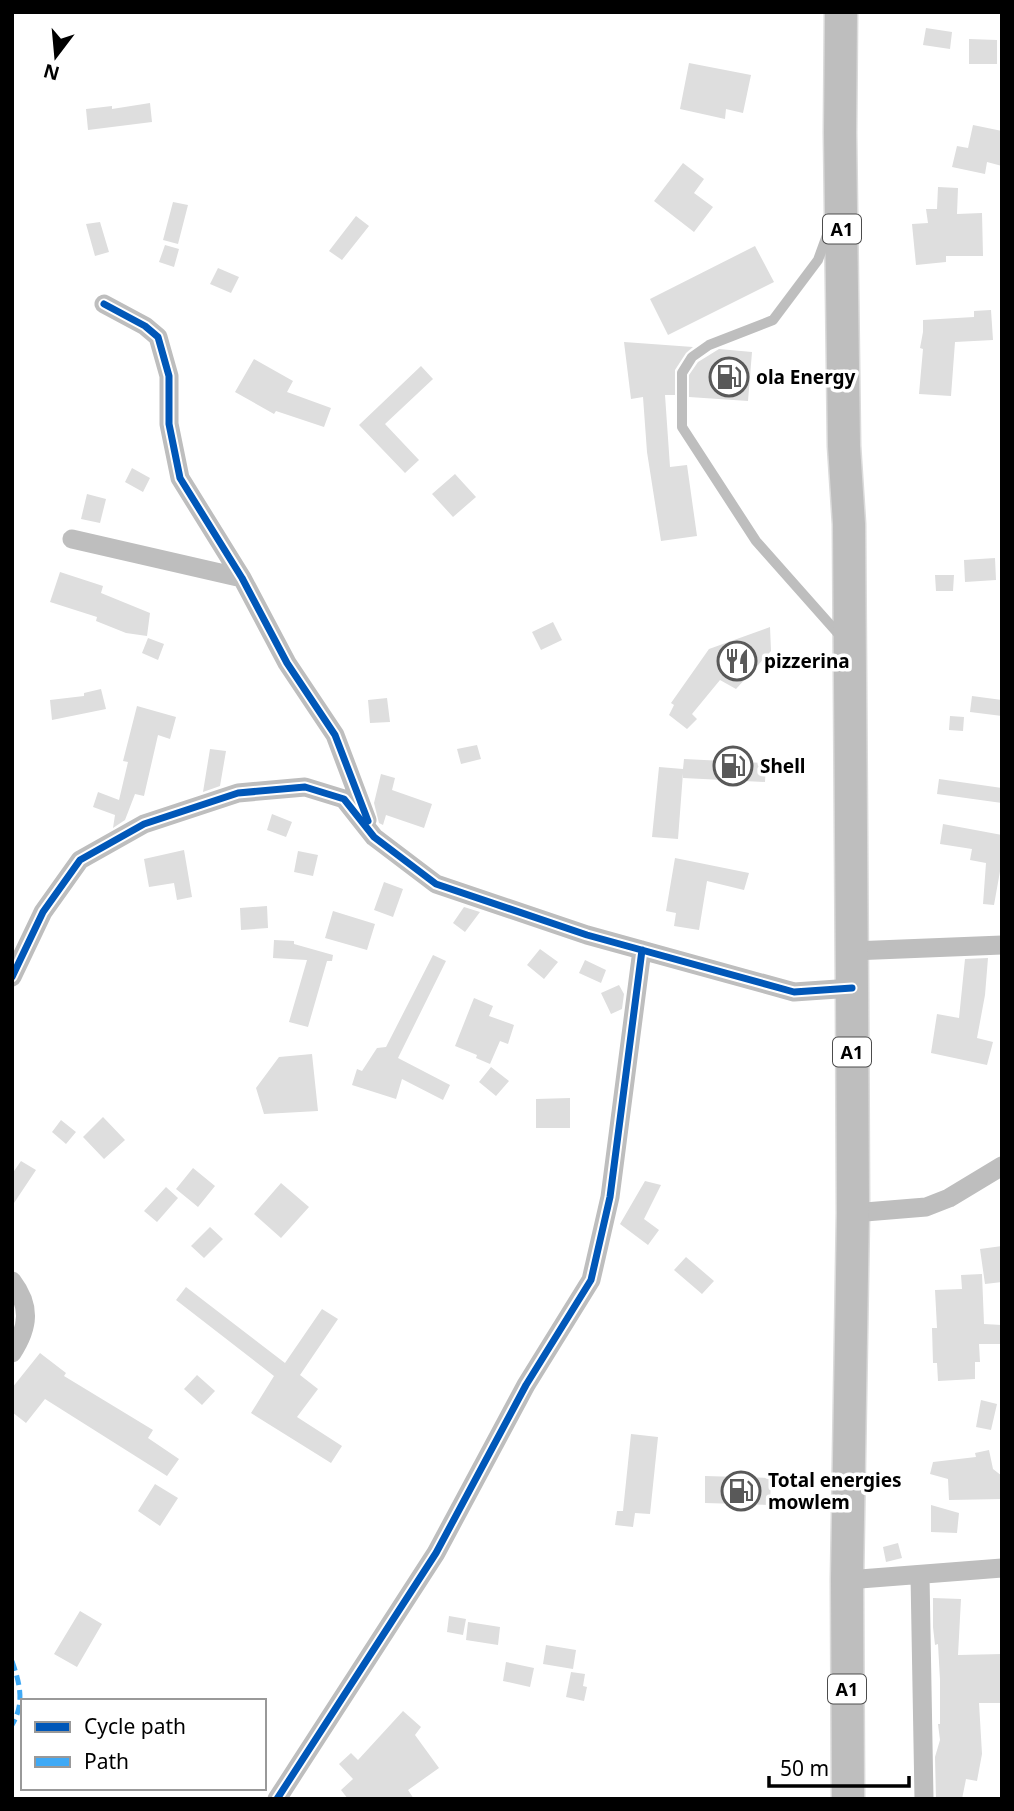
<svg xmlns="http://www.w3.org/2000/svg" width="1014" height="1811" font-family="'Noto Sans',sans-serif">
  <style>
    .building { fill: #dedede }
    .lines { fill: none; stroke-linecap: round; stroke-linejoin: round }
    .trunk-casing { stroke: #dbdbdb; stroke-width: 35 }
    .service { stroke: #bebebe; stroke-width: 10 }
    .minor { stroke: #bebebe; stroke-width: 19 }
    .trunk { stroke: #bebebe; stroke-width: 32 }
    .quiet { stroke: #3fa9f5; stroke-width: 5; stroke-dasharray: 10 5; stroke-linecap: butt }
    .cycleway-casing { stroke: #fff; stroke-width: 11 }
    .cycleway { stroke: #0057b8; stroke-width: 7 }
    .labels { text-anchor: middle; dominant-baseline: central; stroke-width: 7; stroke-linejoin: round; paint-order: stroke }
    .shield { fill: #fff; stroke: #4c4c4c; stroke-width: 2 }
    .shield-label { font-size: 18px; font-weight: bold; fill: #000 }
    .poi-label { font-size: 19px; font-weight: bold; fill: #000; stroke: #fff; text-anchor: start }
  </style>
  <rect width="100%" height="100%" fill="#fff"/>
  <path class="building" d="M926,28l26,4 -2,17 -27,-4z
    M969,39l28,1v24h-28z
    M689,63l62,12 -8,38 -17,-4 -1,10 -45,-10z
    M150,103l2,19 -64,8 -2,-21 26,-3v3z
    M973,125l29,6v35l-15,-4 -2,12 -33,-7 5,-21 11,2z
    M683,163l21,16 -10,14 19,14 -19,25 -40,-31z
    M938,187l20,1 -1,26 25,-1 1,43h-37v6l-30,3 -4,-41 16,-1 -2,-14h11z
    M173,202l15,3 -10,39 -15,-4z
    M356,216l13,10 -27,34 -13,-9z
    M100,222l9,30 -14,4 -9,-32z
    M165,245l14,4 -5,18 -15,-5z
    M755,246l19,36 -106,53 -18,-36z
    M218,268l21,9 -8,16 -21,-9z
    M991,310l2,30 -38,2 -4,54 -32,-2 4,-45 -3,-1 3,-16v-12l51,-3v-6z
    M624,342l69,5 -7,6 -11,17v25h-10l5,72 17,-2 10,71 -36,5 -14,-89 -4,-55 -12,2z
    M719,349l33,3 -4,49 -59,-4v-22l9,-13z
    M254,359l39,22 -6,11 44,16 -7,19 -48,-16 -2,3 -39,-22z
    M421,366l12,13 -48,45 34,36 -14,13 -46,-48z
    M132,468l18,10 -7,14 -18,-10z
    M455,474l21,23 -23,20 -21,-23z
    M87,494l19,5 -6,24 -19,-4z
    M995,558l1,22 -31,2 -1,-22z
    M60,572l43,14 -2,7 49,20 -3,23 -21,-3 -30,-12 1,-4 -47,-15z
    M935,575h19l-1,16h-17z
    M553,622l9,18 -21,10 -9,-18z
    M770,627l1,24 -35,38 -16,-9 -28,34 5,5 -10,10 -18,-14 5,-10 -3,-2 38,-54z
    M148,638l16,6 -6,16 -16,-7z
    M101,689l5,20 -54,11 -2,-20 34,-4v-3z
    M972,696l30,4v16l-32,-4z
    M387,698l3,24 -20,1 -2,-23z
    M137,706l39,11 -6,22 -12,-4 -14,61 -9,-2 -10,26 -12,8 2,-13 -22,-8 5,-15 21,8 9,-38 -5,-1z
    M950,716l14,1 -1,14 -14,-1z
    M477,745l4,14 -20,5 -4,-15z
    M210,749l16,2 -6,35 -17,6z
    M684,759l82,4 -1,19 -82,-4v-5l-5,66 -26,-2 7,-70 24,2z
    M381,774l14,4 -3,12 40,14 -8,24 -38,-13 -3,10 -4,-2 -5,-20z
    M939,779l63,9v15l-65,-9z
    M272,814l20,8 -6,15 -19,-7z
    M943,824l59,11v25l-8,45 -11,-1 3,-41 -16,-3 2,-11 -32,-5z
    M184,850l8,47 -15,3 -3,-17 -25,4 -5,-28z
    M298,851l20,4 -5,21 -19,-4z
    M675,858l74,15 -5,17 -37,-9 -8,49 -25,-4 2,-13 -10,-2z
    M384,882l19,7 -10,28 -19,-7z
    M267,906l1,22 -27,2 -1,-22z
    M464,907l16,5 -15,20 -12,-9z
    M333,911l42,13 -8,26 -42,-12z
    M274,940l20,1v3l39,11 -1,6h-5l-19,66 -19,-5 18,-62 -34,-2z
    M540,949l18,13 -14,17 -17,-14z
    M433,955l13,6 -48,97 52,27 -7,15 -41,-21 -6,20 -44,-14 5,-16 5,2 15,-23 9,-1z
    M988,958l-3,37 -8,43 16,4 -6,23 -56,-12 6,-39 22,4 6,-59z
    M585,960l21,10 -5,13 -22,-10z
    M619,985l5,9 -2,15 -11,5 -10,-21z
    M474,998l19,8 -4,10 25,9 -6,19 -8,-3 -10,23 -14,-6 1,-3 -22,-9z
    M312,1054l6,57 -54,3 -8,-26 23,-31z
    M491,1067l18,14 -13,15 -17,-14z
    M570,1098v30h-34v-29z
    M103,1117l22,23 -21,19 -21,-22z
    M61,1120l15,12 -10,12 -14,-12z
    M21,1161l15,9 -24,36v-32z
    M193,1168l22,18 -17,21 -22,-18z
    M645,1181l16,4 -17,34 15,11 -11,15 -28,-21z
    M281,1183l28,24 -28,31 -27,-24z
    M166,1187l12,11 -21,24 -13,-11z
    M210,1227l13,12 -19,19 -13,-12z
    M1002,1246v36l-17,2 -5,-35z
    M686,1257l28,24 -12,13 -28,-24z
    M982,1274l2,50 18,1 -2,19h-21l1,18h-5v17l-37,2 -1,-18h-4l-1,-35h5l-2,-38 27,-1 -1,-14z
    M186,1287l99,76 37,-54 16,10 -38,56 18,14 -21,28 45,29 -11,17 -80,-50 23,-37 -98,-76z
    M40,1353l26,20 -2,3 89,54 -5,8 31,21 -12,17 -122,-77 -19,24 -14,-11v-24z
    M197,1375l18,16 -13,14 -18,-16z
    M981,1400l16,4 -6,26 -15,-3z
    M631,1434l27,3 -8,77 -15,-1 -2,14 -18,-2 2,-14h6z
    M989,1450l4,19 9,7v23l-53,1 -1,-21 -18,-5 3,-12 43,-5 -1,-4z
    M705,1476l66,2 -1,27 -65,-2z
    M155,1484l23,14 -18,28 -22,-15z
    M931,1505l28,8 -2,20 -26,-1z
    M898,1543l4,15 -16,4 -3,-15z
    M933,1598l28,1 -3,56 44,-1v49h-23l3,51 -5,27 -11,-2 -4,20h-26l-1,-42 5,-17 -2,-16h2v-44l-2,-36 -3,1 -2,-18z
    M80,1611l22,13 -25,43 -23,-13z
    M449,1616l17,3 -3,16 -16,-3z
    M468,1622l32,5 -2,18 -32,-5z
    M546,1645l30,5 -3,19 -30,-5z
    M506,1662l28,6 -4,19 -27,-6z
    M571,1672l14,2 -2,12 4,1 -3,14 -18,-4z
    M403,1711l18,16 -6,8 24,33 -31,22 6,9h-66l-7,-9 12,-11 -14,-15 12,-11 7,7z"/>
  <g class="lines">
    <defs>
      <path id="trunk" d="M841,12l-1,121 4,313 5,78 3,464 1,225 -6,367 1,219"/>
    </defs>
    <use href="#trunk" class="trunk-casing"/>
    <path class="service" d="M830,227l-12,33 -45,60 -64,25 -17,12 -10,16v54l74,114 86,97"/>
    <path class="minor" d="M104,304l41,22 13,11 11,39v48l11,54 62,100 45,85 48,72 32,85
      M72,539l170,39
      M852,951l150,-6
      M12,977l31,-65 37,-52 64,-36 94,-31 67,-6 39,12 30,38 62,47 151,51 207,57 58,-4
      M853,1213l73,-6 23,-9 53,-32
      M12,1281c19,25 17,46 0,72
      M920,1575l4,224
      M847,1580l155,-12
      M277,1799l159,-246 90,-168 65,-105 19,-83 32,-247"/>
    <use href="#trunk" class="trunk"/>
    <path class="quiet" d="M12,1661c8,23 13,42 0,64"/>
    <defs>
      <path id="cycleway" d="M104,304l41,22 13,11 11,39v48l11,54 62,100 45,85 48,72 33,86
        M12,977l31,-65 37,-52 64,-36 94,-31 67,-6 39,12 30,38 62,47 151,51 207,57 58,-4
        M277,1799l159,-246 90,-168 65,-105 19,-83 32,-247"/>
    </defs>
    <use href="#cycleway" class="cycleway-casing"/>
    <use href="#cycleway" class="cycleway"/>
  </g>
  <defs>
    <symbol id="fuel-ring" viewBox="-11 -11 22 22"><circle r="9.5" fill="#fff" stroke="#595959" stroke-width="1.5"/><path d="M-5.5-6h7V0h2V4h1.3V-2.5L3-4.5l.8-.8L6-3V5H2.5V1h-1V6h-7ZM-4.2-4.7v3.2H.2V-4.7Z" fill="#595959"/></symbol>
    <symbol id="restaurant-ring" viewBox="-11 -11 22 22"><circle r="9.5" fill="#fff" stroke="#595959" stroke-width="1.5"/><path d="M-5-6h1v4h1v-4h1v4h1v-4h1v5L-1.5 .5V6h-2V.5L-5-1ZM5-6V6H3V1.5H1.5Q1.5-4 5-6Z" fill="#595959"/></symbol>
  </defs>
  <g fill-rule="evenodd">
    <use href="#fuel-ring" x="707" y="355" width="44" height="44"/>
    <use href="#restaurant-ring" x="715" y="639" width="44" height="44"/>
    <use href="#fuel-ring" x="711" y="744" width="44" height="44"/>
    <use href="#fuel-ring" x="719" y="1469" width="44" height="44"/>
  </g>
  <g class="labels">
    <g class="shield">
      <rect x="823" y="214.5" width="38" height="29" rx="5"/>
      <rect x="833" y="1037.5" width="38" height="29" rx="5"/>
      <rect x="828" y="1674.5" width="38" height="29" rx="5"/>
    </g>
    <g class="shield-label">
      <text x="842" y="229">A1</text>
      <text x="852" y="1052">A1</text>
      <text x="847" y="1689">A1</text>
    </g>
    <g class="poi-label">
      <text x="756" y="377">ola Energy</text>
      <text x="764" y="661">pizzerina</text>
      <text x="760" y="766">Shell</text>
      <text x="768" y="1480">Total energies<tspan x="768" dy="22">mowlem</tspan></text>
    </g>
  </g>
  <rect width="1014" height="1811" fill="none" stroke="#000000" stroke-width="28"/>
  <rect x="21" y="1699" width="245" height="91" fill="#ffffff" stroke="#999999" stroke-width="2"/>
  <rect x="35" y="1722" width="35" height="10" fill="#0057b8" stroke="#999999" stroke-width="2"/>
  <text x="84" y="1734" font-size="21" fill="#000000">Cycle path</text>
  <rect x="35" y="1757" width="35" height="10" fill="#3fa9f5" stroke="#999999" stroke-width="2"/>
  <text x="84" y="1769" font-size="21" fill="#000000">Path</text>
  <g transform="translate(56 56) rotate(196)" stroke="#ffffff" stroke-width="5" paint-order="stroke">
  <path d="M0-5L12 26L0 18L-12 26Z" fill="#000000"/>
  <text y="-10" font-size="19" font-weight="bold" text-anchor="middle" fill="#000000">N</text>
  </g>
  <path d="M769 1776v10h140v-10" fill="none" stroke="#000000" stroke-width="3.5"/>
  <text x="780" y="1776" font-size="21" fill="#000000" stroke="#ffffff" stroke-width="5" paint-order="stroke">50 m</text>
</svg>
